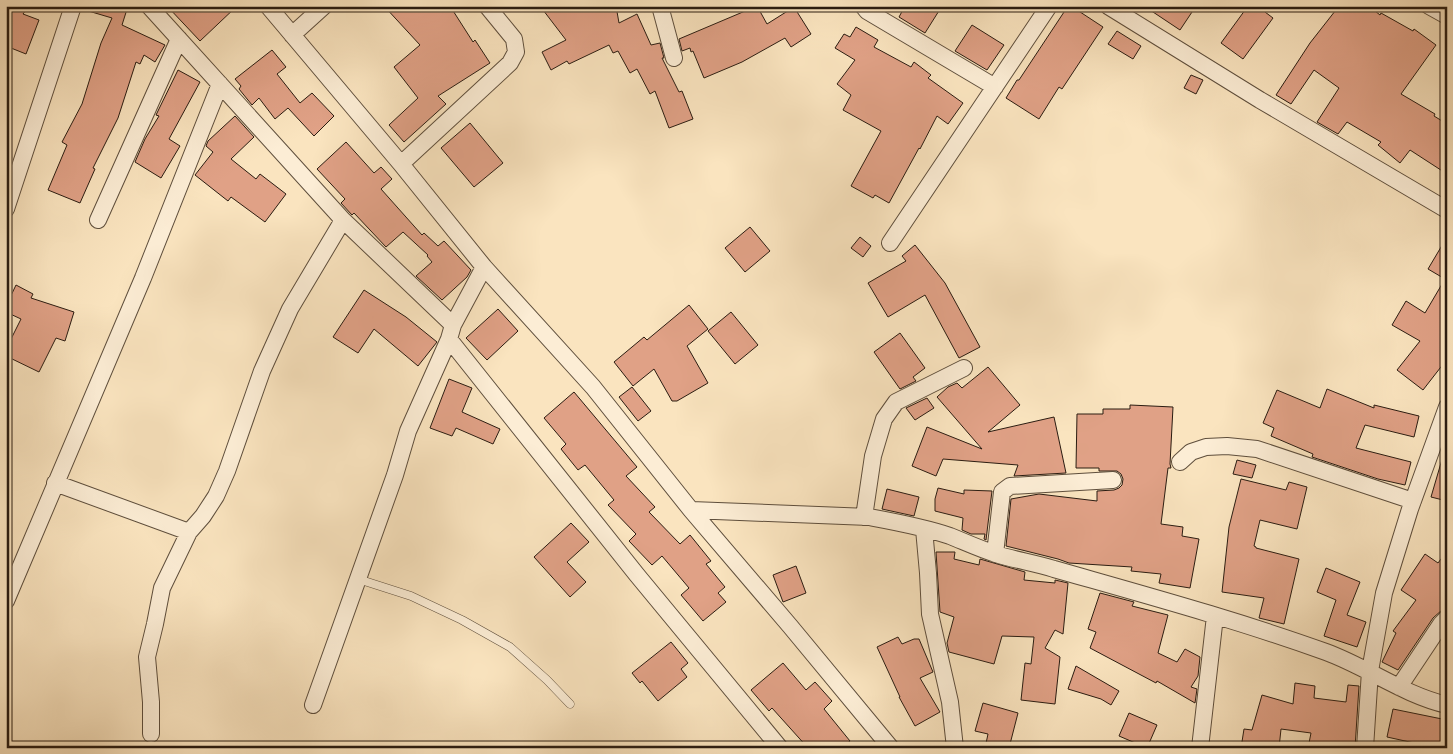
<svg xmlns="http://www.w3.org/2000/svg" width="1453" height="754" font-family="'IM FELL DW Pica',serif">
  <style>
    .building { fill: #e0a186; stroke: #2a1c11 }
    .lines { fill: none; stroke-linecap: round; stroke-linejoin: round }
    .lane-casing { stroke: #5e4e3c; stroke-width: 9 }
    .street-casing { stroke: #5e4e3c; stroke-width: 18 }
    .lane { stroke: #fcedd5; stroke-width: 8 }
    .street { stroke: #fcedd5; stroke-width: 16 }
  </style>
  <rect width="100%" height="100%" fill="#fae4bf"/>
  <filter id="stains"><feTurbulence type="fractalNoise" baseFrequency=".004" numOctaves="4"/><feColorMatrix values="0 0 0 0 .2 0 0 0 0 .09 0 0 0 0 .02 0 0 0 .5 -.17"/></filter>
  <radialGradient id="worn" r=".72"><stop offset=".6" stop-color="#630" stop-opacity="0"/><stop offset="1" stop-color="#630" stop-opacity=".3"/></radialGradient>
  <path class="building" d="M6,6h23l-6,8 16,6 -13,34 -20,-8z
    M86,6h42l-6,19 43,20 -10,17 -11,-7 -4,9 -4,-2 -18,56 -25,50 2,1 -15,34 -32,-13 19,-45 -5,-3 20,-38 19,-61 11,-25 -27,-8z
    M167,6h70l-37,35z
    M384,6h66l23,36 2,-2 15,23 -52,33 8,8 -42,38 -15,-17 29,-27 -24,-31 26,-22z
    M540,6h76l3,17 18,-9 14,31 9,-2 4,15h-2l17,34 3,-1 11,28 -24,9 -14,-37 -5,3 -13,-25 -7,4 -12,-22 -5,2 -4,-8 -40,19 -2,-3 -16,9 -9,-18 24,-12z
    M757,6l10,18 27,-17 17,27 -20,13 -6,-9 -43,24 -38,16 -11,-27 -2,1 -1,-4 -8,3 -3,-12z
    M905,6h37l-17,27 -26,-16z
    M1068,6h3l32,21 -41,62 -3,-2 -20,32 -33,-21 11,-18h2z
    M1144,6h52l-16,24z
    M1248,6h21l-4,6 8,6 -30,41 -22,-16z
    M1339,6h30l11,9 1,-2 32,18 1,-2 22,16 -35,49 34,20 -1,2 13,8v50l-37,-24 -10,13 -22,-18 3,-3 -34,-20 -9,12 -21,-12 22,-34 -25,-18 -23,34 -15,-9 34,-52z
    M972,25l32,20 -17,25 -32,-19z
    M856,27l22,13 -4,7 37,20 3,-5 17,13 -3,3 35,25 -15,21 -11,-8 -17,33 -1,-1 -30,55 -14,-8 -2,3 -22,-12 30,-55 -38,-21 8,-15 -14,-11 18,-24 -20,-12 9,-14 6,3z
    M1117,31l24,15 -8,13 -25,-15z
    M272,50l14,17 -9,7 23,29 12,-10 22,23 -20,20 -26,-28 -13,11 -16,-21 -7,7 -13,-16 2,-3 -6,-7z
    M178,70l22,12 -31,57 11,7 -19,32 -26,-16 10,-23 14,-23 -3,-1z
    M1191,75l12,5 -7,14 -12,-6z
    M235,116l19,21 -23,22 25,20 4,-5 26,20 -21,28 -34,-25 -3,4 -33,-26 18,-23 -7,-6 2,-5z
    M470,123l33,40 -29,24 -33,-39z
    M346,142l28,31 7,-6 11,12 -11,10 41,46 2,-2 14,13 6,-5 27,29 -4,7 -25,23 -26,-24 16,-14 -5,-6 1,-1 -25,-23 -17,15 -32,-34 -2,2 -11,-12 4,-4 -28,-30z
    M750,227l20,24 -25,21 -20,-24z
    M860,237l11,9 -8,11 -12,-9z
    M1447,237v116l-5,8 2,2 -21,27 -26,-20 23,-29 -28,-16 14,-24 19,12 20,-34 -17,-10z
    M915,245l30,38 35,64 -21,11 -34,-63 -37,22 -20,-34 38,-22 -4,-5z
    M16,285l17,9 -2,4 43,14 -9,29 -9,-3 -17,34 -33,-16v-7l15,-30 -15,-7v-6z
    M364,290l42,27 31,25 -19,24 -44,-37 -16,24 -25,-16z
    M689,305l19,24 -21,17 21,37 -31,18h-5l-18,-32 -21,17 -19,-24 30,-25 3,3z
    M498,309l20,22 -31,29 -21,-22z
    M731,312l27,33 -23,19 -27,-33z
    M900,333l25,35 -12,9 3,4 -16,8 -26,-37z
    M988,367l32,38 -32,27 66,-15 12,56 -52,3 4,-11 -75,-6 -7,17 -24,-10 15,-39 55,22 -45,-52 11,-10 9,-4 5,5z
    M449,379l23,9 -10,24 38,17 -7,15 -37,-16 -4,8 -22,-8z
    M632,387l19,24 -13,10 -19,-24z
    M1327,389l47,19v-3l45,11 -5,21 -49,-12 -9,23 55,14 -6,23 -27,-6 -66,-22 1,-3 -42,-18 3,-8 -11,-5 14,-33 43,18z
    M574,392l63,75 -11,9 29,31 -6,5 31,32 10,-9 21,26 -5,3 19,23 -7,6 8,9 -23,19 -22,-26 8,-7 -27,-32 -10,9 -23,-24 7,-7 -28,-29 6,-5 -29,-35 -7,5 -17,-21 5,-5 -22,-26z
    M927,398l7,10 -19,12 -9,-12z
    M1130,405l43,2 -3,57 1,4h-3l-7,56 22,3 -1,9 17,3 -9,49 -31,-5 2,-9 -30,-3 1,-4 -63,-4 -11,-4 -52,-13 5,-47 28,-5 58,7v-10l17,-1 5,-2 3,-3 1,-6 -2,-5 -4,-3h-18v-3h-23l1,-54h26v-5h27z
    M1443,456h4v45l-16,-4z
    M1237,460l19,5 -4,13 -19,-4z
    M1241,479l45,11 3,-8 18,5 -10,42 -37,-9 -6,26 2,1v1l43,11 -15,65 -25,-6 5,-20 -42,-6 7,-65z
    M938,488l26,6v-4l28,1 -6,49 -2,-1 1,-5h-14l-9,-4 1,-12 -28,-7v-12z
    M887,489l32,8 -5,19 -32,-7z
    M571,523l18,19 -22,20 19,20 -16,15 -36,-40z
    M1447,551v51l-5,8 -9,8 -35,52 -16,-8 14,-29 -3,-2 23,-31 -15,-10 24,-36 13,9z
    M936,552h19l-1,7 25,6 1,-6 45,13 -1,8 31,3v-3l13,3 -5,51 -8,-4 -10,18 15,9 -5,47 -34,-4 4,-37 6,1 3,-27 -32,-1 -8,28 -45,-12 -2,-9 7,-26 -14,-5z
    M796,566l10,27 -23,9 -10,-27z
    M1326,568l34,14 -13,33 19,7 -9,25 -33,-11 12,-36 -19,-8z
    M1100,593l34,9 -2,4 36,9 -10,38 19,9 8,-13 15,8 -2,19 -7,11 6,2 -2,14 -38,-22 -1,2 -66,-35 6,-16 -8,-3z
    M898,637l4,7 12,-5h5l14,33 -13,6 20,34 -25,14 -16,-29h1l-23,-50z
    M671,642l17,21 -7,6 6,8 -29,24 -16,-20 -2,2 -8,-10z
    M783,663l23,27 9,-8 17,19 -8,8 26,32 -8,7h-34l-36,-40 -3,3 -18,-21z
    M1076,666l43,25 -8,14 -10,-6 -33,-10z
    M1295,683l20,3 -1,12 32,4 2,-17 11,1 -4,62h-47l3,-15 -30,-4 -2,19h-38l3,-19 8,1 10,-35 31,9z
    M983,703l35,10 -9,35h-24l3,-14 -13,-3z
    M1393,709l54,11v28h-10l-50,-11z
    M1129,713l28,12 -10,23 -28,-12z"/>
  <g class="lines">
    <defs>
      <path id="lane" d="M358,579l53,17 51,24 48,27 37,33 23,24"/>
      <path id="street" d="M149,6l194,214
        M268,6l133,158 83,103 109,120 98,123 178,7c27,5 55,10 81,19 15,6 30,13 46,18 19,6 39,9 58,15 91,26 183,51 272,83 41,15 78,43 121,53
        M660,6l14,52
        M863,6l4,5 128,76
        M1108,6l152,94 187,110
        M1429,6l18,10
        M292,35l32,-29
        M401,164l109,-101 6,-11 -2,-13 -27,-33
        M6,209l67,-203
        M98,220l81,-181
        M890,243l159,-237
        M449,339l188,236 143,173
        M1180,462l11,-10 15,-5 21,-1 30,3 156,52
        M55,483l134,49
        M691,510l99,116 101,122
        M864,517l9,-61 11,-37 12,-17 68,-34
        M924,529l4,44 2,41 20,88 5,46
        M995,554l7,-62 8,-6 103,-6
        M6,601l137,-323 77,-194
        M1399,687l42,-63 6,-6
        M313,705l82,-230 13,-44 41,-92 4,-14 31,-58
        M151,734v-32l-4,-45 8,-33 7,-36 27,-56 14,-16 13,-20 11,-25 35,-100 28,-62 53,-89 110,105
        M1200,748l15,-132
        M1365,748l5,-77 14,-78 26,-84 37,-102"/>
    </defs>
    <use href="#lane" class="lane-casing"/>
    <use href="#street" class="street-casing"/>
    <use href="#lane" class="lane"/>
    <use href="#street" class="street"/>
  </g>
  <rect width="1453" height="754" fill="none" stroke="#fae4bf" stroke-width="25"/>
  <rect x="8" y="8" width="1438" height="739" fill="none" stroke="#2a1c11" stroke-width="2.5"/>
  <rect x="12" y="12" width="1428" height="729" fill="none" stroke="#2a1c11"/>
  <rect width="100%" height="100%" filter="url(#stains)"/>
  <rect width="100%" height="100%" fill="url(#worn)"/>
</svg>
